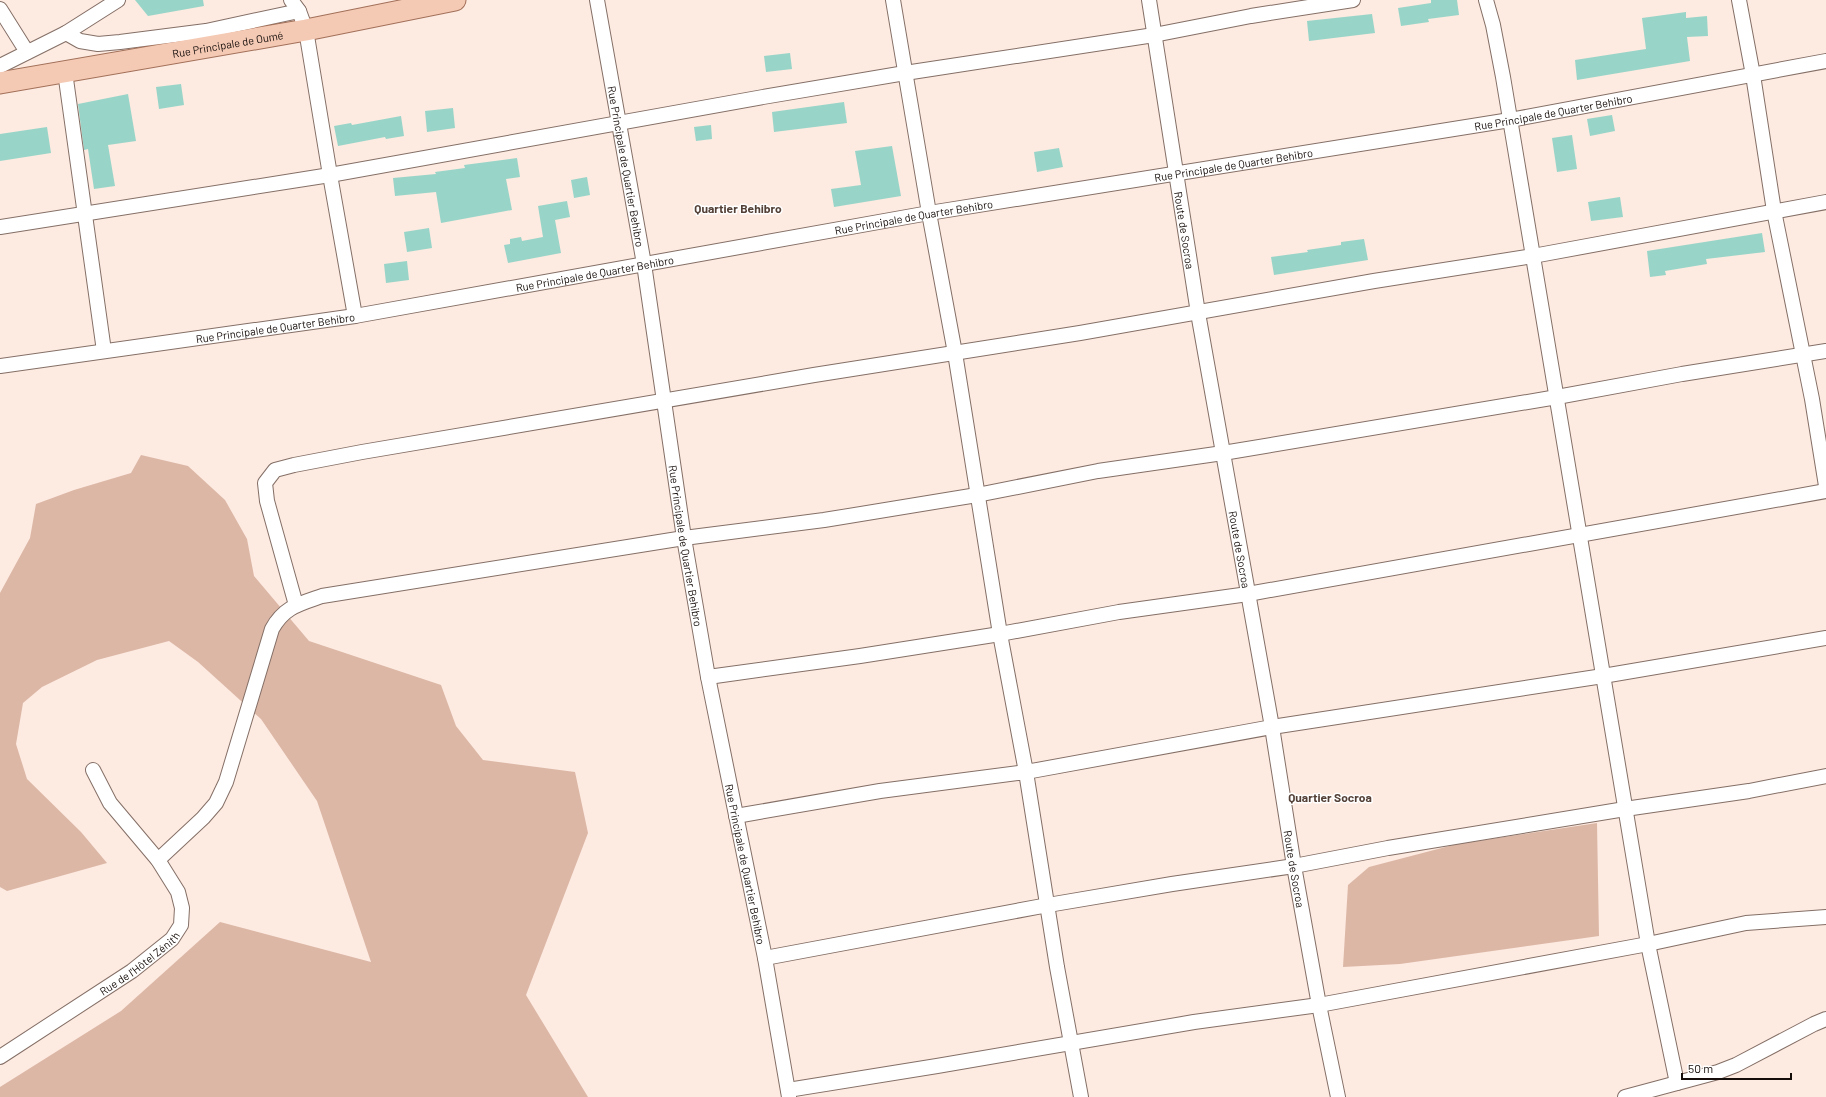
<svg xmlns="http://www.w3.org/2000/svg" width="1826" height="1097" font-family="Barlow,sans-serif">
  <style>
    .green { fill: #dcb7a6 }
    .building { fill: #98d5c8 }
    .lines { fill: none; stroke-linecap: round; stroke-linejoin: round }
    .street-casing { stroke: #846f66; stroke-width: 16 }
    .primary-casing { stroke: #a27059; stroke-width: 23 }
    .street { stroke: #fff; stroke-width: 14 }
    .primary { stroke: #f5cab5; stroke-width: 21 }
    .labels { text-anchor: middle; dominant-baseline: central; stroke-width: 3; stroke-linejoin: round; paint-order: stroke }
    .street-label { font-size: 11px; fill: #150d0a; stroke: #fff }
    .neighbourhood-label { font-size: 12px; font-weight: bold; fill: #523f36; stroke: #fff }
  </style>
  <rect width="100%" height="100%" fill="#fdeae1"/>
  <path class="green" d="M141,455l47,11 37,34 22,39 7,37 55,65 132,44 15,41 27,34 92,12 13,61 -62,162 62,102h-588v-10l121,-76 99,-89 151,40 -54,-161 -56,-82 -63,-57 -29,-21 -72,19 -55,27 -19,16 -7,41 11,35 54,53 26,31 -100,28 -7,-4v-294l30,-55 6,-34 38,-14 57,-17z
    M1597,823l2,113 -199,28 -57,3 5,-82 21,-18 88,-23z"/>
  <path class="building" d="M135,0h68l1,6 -56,10z
    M1431,0h26l2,15 -31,4 1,3 -28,4 -3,-18 33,-5z
    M1686,12v6l21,-2 1,20 -21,1 3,24 -113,19 -2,-20 71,-11 -4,-31z
    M1372,14l3,19 -66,8 -2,-20z
    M790,53l2,16 -26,3 -2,-16z
    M181,84l3,21 -25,4 -3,-22z
    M128,94l8,47 -28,4 7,41 -21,3 -6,-40 -4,1 -6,-46z
    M844,102l3,21 -73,9 -2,-20z
    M453,108l2,20 -28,4 -2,-21z
    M1612,115l3,16 -25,5 -3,-17z
    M401,116l3,20 -18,3 -1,-2 -47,9 -4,-20 17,-3 1,2z
    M711,125l1,14 -16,2 -2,-14z
    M47,127l4,26 -51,8v-27z
    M1572,135l5,34 -20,3 -5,-34z
    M892,146l9,50 -67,11 -3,-18 30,-4 -6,-34z
    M1059,148l4,19 -26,5 -3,-20z
    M517,158l3,19 -14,2 6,31 -71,13 -5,-31 -41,4 -2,-18 43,-4 -1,-2 30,-4 -1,-3z
    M587,177l3,18 -16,3 -3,-18z
    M1620,197l3,20 -32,4 -3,-19z
    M567,201l3,16 -15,3 6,33 -53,10 -4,-18 6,-1v-5l11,-2 1,4 21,-4 -5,-31z
    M429,228l3,20 -25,4 -3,-20z
    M1762,233l3,19 -59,7 1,5 -42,7 1,4 -16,2 -3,-26z
    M1364,239l4,21 -94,15 -3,-18 37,-5 -1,-2 34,-5v-3z
    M407,261l2,19 -23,3 -2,-19z"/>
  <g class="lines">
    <defs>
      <g id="street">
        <path d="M291,0l8,11 7,19 24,145 25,141"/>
        <path id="s1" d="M597,0l47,264 40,274 24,139 57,281 24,139"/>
        <path d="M893,0l36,213 26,140 45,281 26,138 246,-45 331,-51 223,-38"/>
        <path id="s2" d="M1149,0l49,313 74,414 22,139 25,139 19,92"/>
        <path d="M1486,0l7,25 10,52 145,867 29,139"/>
        <path d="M1739,0l14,75 21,136 38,188 14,87"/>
        <path d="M0,9l27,43"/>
        <path d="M66,33l14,8 18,3 22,-2 86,-11 93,-20"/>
        <path d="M0,66l66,-33 52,-33"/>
        <path d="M65,72l39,279"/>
        <path d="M0,227l330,-52 433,-78 142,-24 249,-38 97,-19 102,-16"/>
        <path id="s3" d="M0,366l355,-50 574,-103 581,-93 316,-59"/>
        <path d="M296,605l-29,-104 -2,-18 10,-13 19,-5 68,-13 452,-77 266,-42 294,-52 159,-25 293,-54"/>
        <path d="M708,677l152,-21 140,-22 119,-22 129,-18 578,-103"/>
        <path d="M736,816l144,-25 146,-19 31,195 24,130"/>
        <path d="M158,860l45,-42 13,-15 10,-21 46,-153c12,-22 27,-25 50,-33l362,-58 140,-18 153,-25 121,-24 125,-18 334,-56 125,-23 144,-23"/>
        <path d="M765,958l283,-53 124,-21 122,-18 94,-18 237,-39 124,-18 77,-15"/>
        <path id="s4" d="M0,1057l132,-86 40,-32 9,-14 1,-17 -4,-16 -20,-32 -48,-57 -17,-33"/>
        <path d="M788,1090l149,-24 257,-44 125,-17 329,-61 98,-21 80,-6"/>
        <path d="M1625,1097l93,-25 18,-7 78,-41 12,-5"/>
      </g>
      <g id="primary">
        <path id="s5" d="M0,83l306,-53 149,-30"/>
      </g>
    </defs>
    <use href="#street" class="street-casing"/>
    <use href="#primary" class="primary-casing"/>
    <use href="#street" class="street"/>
    <use href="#primary" class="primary"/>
  </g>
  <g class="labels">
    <g class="street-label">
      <text stroke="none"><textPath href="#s5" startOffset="231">Rue Principale de Oumé</textPath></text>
      <text stroke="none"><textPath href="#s3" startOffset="1574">Rue Principale de Quarter Behibro</textPath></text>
      <text stroke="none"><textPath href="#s3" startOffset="1250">Rue Principale de Quarter Behibro</textPath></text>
      <text stroke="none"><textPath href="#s1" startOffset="169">Rue Principale de Quartier Behibro</textPath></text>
      <text stroke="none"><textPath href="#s3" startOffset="926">Rue Principale de Quarter Behibro</textPath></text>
      <text stroke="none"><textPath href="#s2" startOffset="233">Route de Socroa</textPath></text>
      <text stroke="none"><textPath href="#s3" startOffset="602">Rue Principale de Quarter Behibro</textPath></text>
      <text stroke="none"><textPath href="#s3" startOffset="278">Rue Principale de Quarter Behibro</textPath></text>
      <text stroke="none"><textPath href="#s1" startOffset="553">Rue Principale de Quartier Behibro</textPath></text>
      <text stroke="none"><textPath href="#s2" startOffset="557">Route de Socroa</textPath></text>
      <text stroke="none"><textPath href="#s1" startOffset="877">Rue Principale de Quartier Behibro</textPath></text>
      <text stroke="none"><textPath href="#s2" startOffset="881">Route de Socroa</textPath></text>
      <text stroke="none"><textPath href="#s4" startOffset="168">Rue de l'Hôtel Zénith</textPath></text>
    </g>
    <g class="neighbourhood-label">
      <text x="738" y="208">Quartier Behibro</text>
      <text x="1330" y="797">Quartier Socroa</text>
    </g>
  </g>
  <path d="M1682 1073v6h109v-6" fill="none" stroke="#150d0a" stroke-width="2"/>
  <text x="1688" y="1073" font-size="12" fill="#150d0a" stroke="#ffffff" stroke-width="3" paint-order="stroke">50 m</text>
</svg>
